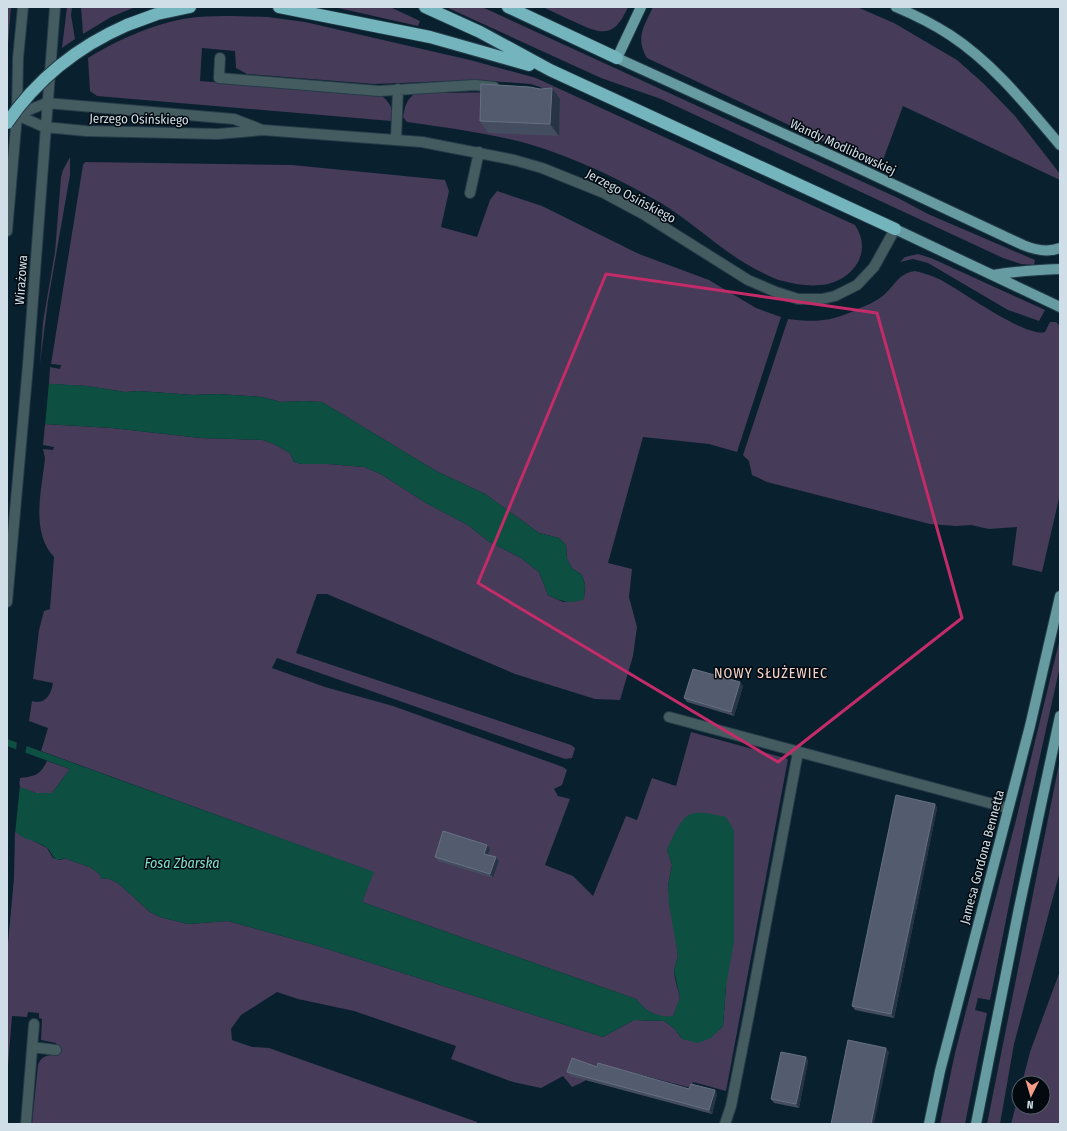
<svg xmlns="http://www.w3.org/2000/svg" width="1067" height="1131" font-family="'Fira Sans Condensed',sans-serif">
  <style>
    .green { fill: #463b59 }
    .water { fill: #0d4f41 }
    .pier { fill: #09202e }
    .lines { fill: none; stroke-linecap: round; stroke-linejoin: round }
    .minor-casing { stroke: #253b48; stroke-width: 12 }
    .major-casing { stroke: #253b48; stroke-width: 12 }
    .highway-casing { stroke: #253b48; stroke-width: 14 }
    .minor { stroke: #445c60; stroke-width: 10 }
    .major { stroke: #669ba2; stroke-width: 10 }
    .highway { stroke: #73b4bd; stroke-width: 12 }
    .highway-bridge-casing { stroke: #253b48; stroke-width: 14; stroke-linecap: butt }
    .highway-bridge { stroke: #73b4bd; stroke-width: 12 }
    .wall { fill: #444c60 }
    .shaded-wall { fill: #263446 }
    .building { fill: #535c6f; stroke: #667082 }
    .marked { fill: none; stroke: #c32c69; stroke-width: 3; stroke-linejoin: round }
    .labels { text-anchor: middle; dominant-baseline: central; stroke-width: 3; stroke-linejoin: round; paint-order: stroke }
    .street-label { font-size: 13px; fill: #d0dee7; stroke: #02090f }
    .neighbourhood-label { font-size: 14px; letter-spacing: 1px; fill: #f6d4cb; stroke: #02090f }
    .water-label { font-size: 14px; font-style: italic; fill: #84e2ca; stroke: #02090f }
  </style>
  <rect width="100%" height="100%" fill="#09202e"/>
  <path class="green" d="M7,7h4l-4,50z
    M67,7h5l-1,8 4,24 -13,9z
    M81,7h52v1l-22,9 -28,17z
    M334,7h56l30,14 -2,5z
    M446,7h36l416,191 30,16 107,46 -1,5 -13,-1 -18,-6 -342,-159 -60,-21z
    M543,7h85c-13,29 -24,29 -51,16 -12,-5 -23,-11 -34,-16z
    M653,7h204l37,16 63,37 26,23 32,33 45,58v6l-157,-74 -23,62 -233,-110c-12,-20 -3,-32 6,-51z
    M232,16l36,1 37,5 165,38 66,18 319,147c17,25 1,52 -27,59 -15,3 -31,1 -45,-3 -7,-1 -13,-5 -20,-8 -38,-18 -66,-48 -102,-70 -41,-24 -86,-45 -132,-59 -40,-11 -81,-16 -122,-22l-4,-5c2,-10 3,-18 13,-24l138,-1 -23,-8 -55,-4 -102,4 -127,-10 -11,-6 -1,-17 -33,-3 -2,33 182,15c10,9 11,13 9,25l-294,-25 -7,-5 -2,-33c30,-19 74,-38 110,-41 11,-1 23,-1 34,-1z
    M70,157v18l-22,126 -8,63 3,-42 12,-70 6,-75 2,-7z
    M85,162l207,3 153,15 4,11 -8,36 36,10 13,-37 7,-9 45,15 97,48 70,26 47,28 25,9 -44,135 -28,-8 -66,-7 -35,126 24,6 -3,28 8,30 -4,29 -13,44 -25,-1 -80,-25 -188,-80h-10l-21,59 275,92 4,3 -3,10 -7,1 -288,-101 -5,10 53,19 68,19 170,61 4,3 -5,15 -8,4 4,7 12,3 -25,66 28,11 20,20 33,-80 11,4 15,-42 24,8 15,-54 97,27 -62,332 -33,-9 -2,6 -91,-24c-7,12 -15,18 -28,23l-9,-11 -22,12 -28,-6 -62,-23 5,-13 -102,-35 -56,-12 -21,-7 -36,23 -10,14 1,11 20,7 17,1 208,74v2h-445l6,-59c3,-9 9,-10 17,-10l1,-12 -15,-3 1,-21 -3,-1v-5l-11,-1 -1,5 -15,-1 -5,62v-124l7,-76 1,-47 32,17 6,10 7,2 6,-2c11,7 25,6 34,17v3l9,1 9,4 32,29 10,5 28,7 40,-3 87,24 288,92 31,-17 30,1 11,8 7,10c23,1 24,4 41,-13l3,-40 -59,-137 5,16 -4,21 10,70 -4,14 1,8 5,20 -7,19c-16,1 -28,-6 -37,-18l-274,-97 11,-30 -332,-121 7,-23 -19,-7 3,-20c14,4 19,-7 21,-18l-20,-4 6,-49 5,-19 6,-2 4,-52c-24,-25 -12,-68 -9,-99l-2,-9 10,1 1,-3 -11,-2 2,-21 67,4 89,10 62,2 13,5 14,8 4,9 8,2h26l36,3 17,7 45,29 42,22 20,16 33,17 18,14 9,23 15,7 21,-3 1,-14 -3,-10 -10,-7 -5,-9 -1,-14 -7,-7 -20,-5 -54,-39 -49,-23 -114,-69 -18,-1 -23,1 -19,-5 -44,-3 -25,1 -54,-4 -14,1 -38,-6 -38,-2 1,-17 10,2 1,-4 -10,-1 32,-199z
    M918,254l13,4 114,52 -6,11 -31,-11 -80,-47 -15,-4 -13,3 5,-5z
    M915,271c9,2 18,5 26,9 19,10 85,58 104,52l5,-10h6l4,4v168l-18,78 -30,-7 5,-38 -28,2 -18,-4 -15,1 -26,-2 -163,-42 -15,-7 -3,-14 -6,-6 45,-136c29,4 46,2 72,-11 8,-3 18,-8 24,-13 11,-10 15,-22 31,-24z
    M1060,638v28l-34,154 -36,180 -12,-2 -3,12 12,3 -22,111h-25l15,-71 62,-237z
    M1060,759v112l-46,173 -14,80h-13z
    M47,761l23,8 -18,24h-16l-17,-6 1,-9c16,-2 20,-3 27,-17z
    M1060,971v153h-49l8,-31v14h24v-24h-21l8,-31z"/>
  <path class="water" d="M7,381l80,5 38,6 14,-1 54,4 25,-1 44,3 19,5 23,-1 18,1 114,69 49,23 54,39 20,5 7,7 1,14 5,9 10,7 3,10 -1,14c-14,6 -23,2 -36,-4l-9,-23 -18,-14 -33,-17 -20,-16 -42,-22 -45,-29 -17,-7 -36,-3h-26l-8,-2 -4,-9 -14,-8 -13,-5 -62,-2 -89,-10 -67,-4z
    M7,739l367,133 -12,30 274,97c9,12 22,19 37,17l7,-18 -6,-28 4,-14 -9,-52 -1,-18 4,-21 -5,-16c18,-36 17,-42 59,-32l8,14v111l-8,44 -3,40 -12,12 -13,5 -16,-4 -7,-10 -11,-8 -30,-1 -31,17 -288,-92 -87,-24 -40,3 -28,-7 -10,-5 -32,-29 -9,-4 -9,-1v-3c-9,-11 -23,-10 -34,-17l-9,2c-5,-3 -5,-8 -10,-12 -9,-8 -24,-7 -32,-17l-8,-49 29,11h16l18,-24 -63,-23z"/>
  <path class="pier" d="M7,379l42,3 -4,44 -38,-3z
    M17,740l10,4 -2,11 -9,-3z
    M7,780l13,5 -5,49 -8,-4z"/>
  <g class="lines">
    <defs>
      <path id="minor" d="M220,58l-1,20 160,13 96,-6 19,2
        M17,115l27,12 42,4 132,3 45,-4 159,12 92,18 28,8 62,25 39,21 105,66 28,12 22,7h24l13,-3 22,-11 17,-18 21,-38
        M17,115l29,-12 188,16 26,10
        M396,139l2,-50
        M470,193l9,-41
        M7,231l10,-116 1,-57 5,-51
        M7,602l21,-237 27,-358
        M669,717l339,91
        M32,1047l24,3
        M26,1124l8,-100
        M725,1124l6,-18 19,-97 48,-257"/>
      <path id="major" d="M641,7l-24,51 220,100 186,87c12,5 24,8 37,3
        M896,7c19,8 37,17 54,28 43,28 77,71 110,110
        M895,229l165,78
        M993,275c22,-4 44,-5 67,-6
        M929,1124l11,-53 90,-345 30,-130
        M976,1124l43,-216 41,-192"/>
      <path id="highway" d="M279,7l151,30 99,28
        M425,7l55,25 70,38 345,159
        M508,7l109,51
        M127,25l30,-11 33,-7"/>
    </defs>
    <use href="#minor" class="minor-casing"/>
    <use href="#major" class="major-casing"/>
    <use href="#highway" class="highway-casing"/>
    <use href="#minor" class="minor"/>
    <use href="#major" class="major"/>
    <use href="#highway" class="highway"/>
    <defs>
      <path id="highway-bridge" d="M7,123c30,-44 72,-77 120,-98"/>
    </defs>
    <use href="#highway-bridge" class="highway-bridge-casing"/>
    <use href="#highway-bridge" class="highway-bridge"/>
  </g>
  <path class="wall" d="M560,99l-1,37 -71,-3 -8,-12z
    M743,686l-9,30 -47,-14 -3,-4z
    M935,804l2,4 -43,210 -39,-8 -3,-4z
    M487,845l3,4 -2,6 8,2 3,4 -6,17 -55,-17 -3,-4z
    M806,1057l2,4 -9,47 -25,-5 -3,-4z
    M567,1072l122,17 26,1 2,4 -5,20 -142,-38z"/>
  <path class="shaded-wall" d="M552,88l8,11 -1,37 -9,-12z
    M740,682l3,4 -9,30 -3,-4z
    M935,804l2,4 -43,210 -3,-4z
    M487,845l3,4 -3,9 -3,-4z
    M496,857l3,4 -6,17 -3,-4z
    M886,1048l3,4 -15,72h-3z
    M806,1057l2,4 -9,47 -3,-4z
    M715,1090l2,4 -5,20 -3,-4z"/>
  <path class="building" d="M481,84l49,3 10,2 12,-1 -2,36 -70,-3z
    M693,669l47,13 -9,30 -47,-14z
    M896,795l39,9 -44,210 -39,-8z
    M443,831l44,14 -3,9 12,3 -6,17 -55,-17z
    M848,1040l38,8 -15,76h-40z
    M781,1052l25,5 -10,47 -25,-5z
    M572,1058l25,9 1,-4 91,26 2,-5 24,6 -6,20 -142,-38z"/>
  <path class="marked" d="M606,274l271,39 85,305 -184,144 -300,-179z"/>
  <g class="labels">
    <g class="street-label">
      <text transform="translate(139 119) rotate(1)">Jerzego Osińskiego</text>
      <text transform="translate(843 147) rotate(25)">Wandy Modlibowskiej</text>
      <text transform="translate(631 196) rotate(28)">Jerzego Osińskiego</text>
      <text transform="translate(21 280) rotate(-86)">Wirażowa</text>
      <text transform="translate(982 857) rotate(-75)">Jamesa Gordona Bennetta</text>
    </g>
    <g class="neighbourhood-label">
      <text x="771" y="673">NOWY SŁUŻEWIEC</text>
    </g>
    <g class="water-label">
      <text x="182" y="863">Fosa Zbarska</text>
    </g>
  </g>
  <rect width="1067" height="1131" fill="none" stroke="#d0dee7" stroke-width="16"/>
  <g transform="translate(1031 1095) rotate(185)"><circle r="19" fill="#02090f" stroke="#545e65"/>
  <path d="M0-3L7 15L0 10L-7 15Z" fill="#f49e89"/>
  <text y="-6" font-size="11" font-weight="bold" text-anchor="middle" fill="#d0dee7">N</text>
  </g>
</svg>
